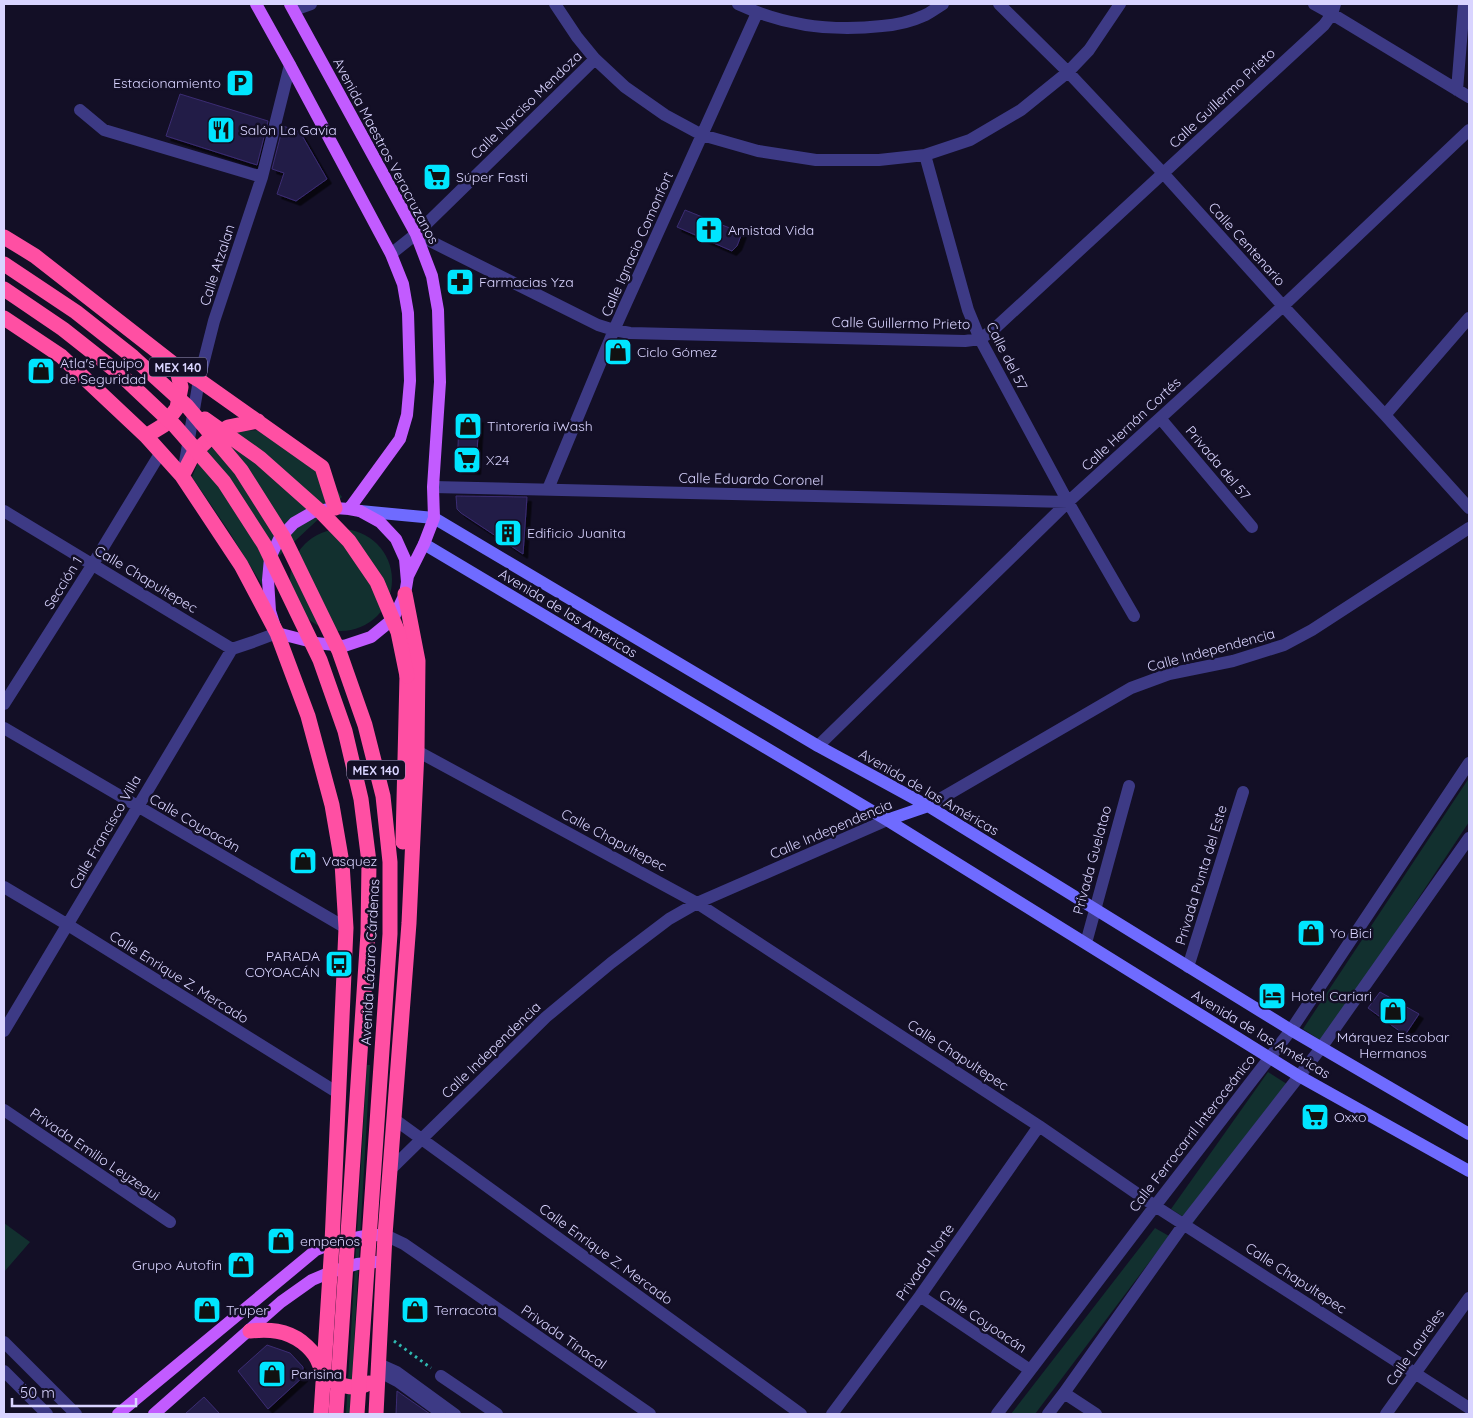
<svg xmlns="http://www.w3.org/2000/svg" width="1473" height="1418" font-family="Quicksand,sans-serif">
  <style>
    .green { fill: #12302f }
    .building { fill: #241b47; stroke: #3b2d73; filter: url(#shadow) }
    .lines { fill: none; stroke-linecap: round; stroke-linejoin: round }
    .path { stroke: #2fb8b0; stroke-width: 3; stroke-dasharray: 2.5 4; stroke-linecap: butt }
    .lane { stroke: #3d3a85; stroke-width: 10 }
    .street { stroke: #3d3a85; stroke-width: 12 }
    .secondary { stroke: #6f6bff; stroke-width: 12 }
    .primary { stroke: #c25bff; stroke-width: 12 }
    .highway { stroke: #ff4fa3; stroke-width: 15 }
    .highway-bridge { stroke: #ff4fa3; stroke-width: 15 }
    .labels { text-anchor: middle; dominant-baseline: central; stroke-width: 5; stroke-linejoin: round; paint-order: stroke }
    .shield { fill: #130f26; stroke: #9e99be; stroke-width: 1 }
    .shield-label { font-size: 12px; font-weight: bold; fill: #d9d4ff }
    .poi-label { font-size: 14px; fill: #d9d4ff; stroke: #130f26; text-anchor: start }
    .street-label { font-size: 14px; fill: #d9d4ff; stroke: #130f26 }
  </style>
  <defs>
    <filter id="shadow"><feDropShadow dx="4.5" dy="4.5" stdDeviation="0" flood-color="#0009"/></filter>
  </defs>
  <rect width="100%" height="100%" fill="#130f26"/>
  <path class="green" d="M263,430l63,45 16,22 -62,58 -18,30 -34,-55 -36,-53 9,-22 35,-24z
    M290 580a51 51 0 1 1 102 0a51 51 0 1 1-102 0Z
    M1469,778v44l-146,220 -20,-13z
    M367,1065h3l-20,349h-4z
    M1268,1072l22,14 -97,137 -22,-14z
    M4,1223l26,19 -26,30z
    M1155,1228l14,8 -134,178h-24z"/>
  <path class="building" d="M180,94l88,27 -11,44 -91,-29z
    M283,126l17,6 27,47 -31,22 -19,-7 7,-21 -12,-4z
    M685,210l57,23 -5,13 -5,5 -55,-24z
    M479,418l-3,52 -19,-1 2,-46z
    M456,496l71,1 -4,57 -62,-41 -4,-4z
    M1380,992l39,22 -14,21 -37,-27z
    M267,1345l23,8 13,14v10l-35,32 -30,-38z
    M397,1391l33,23h-34z
    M204,1397l16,17h-35z"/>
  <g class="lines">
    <path class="path" d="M394,1341l37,27"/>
    <path class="lane" d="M379,1363l18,8 59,43
      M378,1372l19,10 44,32"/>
    <path class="street" d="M555,4l22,33 18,22 30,28 40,28 37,20 56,16 58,9h63l46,-5 45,-15 51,-30 47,-38 21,-22 31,-46
      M738,4c45,21 94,28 144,22 13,-1 28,-4 41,-10 7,-3 13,-8 20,-12
      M999,4l69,68 95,101 120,133 102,109 84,93
      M1314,4l18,10 137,83
      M294,10l17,-6
      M1457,90l7,-86
      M80,110l24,20 158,47
      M925,155l43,155 12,29 88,163 66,114
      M416,234l182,91 16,5 16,3 335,8 15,-2 13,-9 331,-305 8,-11 3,-10
      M391,254l25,-20 179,-175
      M1385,415l84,-97
      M1160,418l92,109
      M184,468l15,-88 15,-59 48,-144 28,-112
      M433,487l635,15
      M548,489l66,-159 143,-317
      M4,511l228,138 21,-7 24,-9
      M4,704l89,-140 68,-112
      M4,728l342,200
      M818,746l250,-244 215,-196 186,-176
      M417,751l280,152 342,223 116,80 314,202
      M928,806l203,-118 38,-14 64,-13 51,-16 28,-15 157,-102
      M4,887l64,38 270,168
      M1086,943l43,-157
      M1188,967l55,-175
      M4,1031l228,-382
      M4,1110l166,112
      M394,1119l407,295
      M390,1170l156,-153 65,-54 58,-44 28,-16 190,-83
      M385,1235l19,9 246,170
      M920,1296l110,74
      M4,1342l72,72
      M4,1371l43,43
      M441,1376l56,38
      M1064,1393l32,21
      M832,1414l88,-118 119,-170
      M997,1414l158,-208 136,-176 178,-267
      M1048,1414l16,-21 120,-169 137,-176 148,-210
      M1386,1414l83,-116"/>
    <path class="secondary" d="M360,511l74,7 384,228 110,60 363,224 178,104
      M424,544l463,276 412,256 170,95
      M887,820l41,-14"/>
    <path class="primary" d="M256,4l34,61 101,189 12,30 5,29 2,68 -3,34 -7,24 -51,70
      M290,4l126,230 16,42 6,34 2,72 -7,105 1,31 -10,26 -16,32 -1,6
      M335,508l14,1 11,2 20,11 16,17 9,20 2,23 -2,12 -12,25 -22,18 -27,9 -28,-3 -39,-10 -7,-22 -2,-31 2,-22 9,-19 15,-16 19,-11z
      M118,1414l198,-164c20,-9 40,-14 62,-15
      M154,1414l127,-112 31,-22 19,-8 26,-8 19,-2"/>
    <path class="highway" d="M4,237l31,19 141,110 23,14 123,87 13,41
      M4,318l57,38 85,80 36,40 59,89 36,68 31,83 24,89 10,58 4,65 -14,315 -11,171
      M146,436l18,-11 13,-17 4,-21 -5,-21
      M182,476l12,-23 15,-14 19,-12 30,-6
      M403,842l4,-166
      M250,1331c19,-2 36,-1 52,11 5,4 12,11 15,17 2,4 4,10 7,14 10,13 31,18 45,10
      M376,1414l9,-179 24,-312 8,-172 1,-90 -13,-67"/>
    <path class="highway-bridge" d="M4,264l72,48 57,45 54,49 54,64 43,68 55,113 26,74 18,71 7,66v72l-33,480
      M4,289l59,40 57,45 55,52 49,56 40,62 56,116 25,71 16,68 8,63 -1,71 -32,481
      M205,419l55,39 62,55 27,28 28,41 21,50 9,44"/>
  </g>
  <defs>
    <symbol id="parking-square" viewBox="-11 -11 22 22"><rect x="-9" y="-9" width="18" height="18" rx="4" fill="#00e5ff" stroke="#130f26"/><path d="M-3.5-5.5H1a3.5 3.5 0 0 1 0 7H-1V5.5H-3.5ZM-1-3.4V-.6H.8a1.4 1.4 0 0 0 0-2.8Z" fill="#111"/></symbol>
    <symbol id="restaurant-square" viewBox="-11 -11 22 22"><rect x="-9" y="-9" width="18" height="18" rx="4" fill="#00e5ff" stroke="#130f26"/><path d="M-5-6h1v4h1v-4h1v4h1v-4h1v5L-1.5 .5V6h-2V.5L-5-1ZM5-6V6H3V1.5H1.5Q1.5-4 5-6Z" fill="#111"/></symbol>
    <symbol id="supermarket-square" viewBox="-11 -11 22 22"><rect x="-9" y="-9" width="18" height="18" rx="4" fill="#00e5ff" stroke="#130f26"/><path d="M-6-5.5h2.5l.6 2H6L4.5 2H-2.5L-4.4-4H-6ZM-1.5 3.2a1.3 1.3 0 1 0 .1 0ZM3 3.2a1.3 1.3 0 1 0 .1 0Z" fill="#111"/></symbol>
    <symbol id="church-square" viewBox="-11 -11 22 22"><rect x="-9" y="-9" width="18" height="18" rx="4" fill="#00e5ff" stroke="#130f26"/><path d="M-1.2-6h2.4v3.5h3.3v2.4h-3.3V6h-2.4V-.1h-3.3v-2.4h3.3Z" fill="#111"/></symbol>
    <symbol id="pharmacy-square" viewBox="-11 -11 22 22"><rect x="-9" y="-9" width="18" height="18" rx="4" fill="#00e5ff" stroke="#130f26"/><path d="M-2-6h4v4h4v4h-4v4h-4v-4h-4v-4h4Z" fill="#111"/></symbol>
    <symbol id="shop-square" viewBox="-11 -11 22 22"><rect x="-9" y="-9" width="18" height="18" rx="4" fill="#00e5ff" stroke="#130f26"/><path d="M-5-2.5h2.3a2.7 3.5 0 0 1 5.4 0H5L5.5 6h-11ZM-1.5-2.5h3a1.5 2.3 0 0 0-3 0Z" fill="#111"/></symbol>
    <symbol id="building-square" viewBox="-11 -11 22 22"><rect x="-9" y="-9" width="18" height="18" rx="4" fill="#00e5ff" stroke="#130f26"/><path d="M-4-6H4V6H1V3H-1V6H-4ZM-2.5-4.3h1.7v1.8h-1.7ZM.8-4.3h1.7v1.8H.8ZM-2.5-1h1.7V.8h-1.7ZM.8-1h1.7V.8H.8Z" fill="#111"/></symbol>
    <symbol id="bus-square" viewBox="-11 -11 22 22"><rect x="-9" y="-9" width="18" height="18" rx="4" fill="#00e5ff" stroke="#130f26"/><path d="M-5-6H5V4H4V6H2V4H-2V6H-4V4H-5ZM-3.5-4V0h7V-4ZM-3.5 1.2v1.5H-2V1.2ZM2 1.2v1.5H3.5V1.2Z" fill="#111"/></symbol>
    <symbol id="hotel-square" viewBox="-11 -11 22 22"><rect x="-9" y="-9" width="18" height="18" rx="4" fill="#00e5ff" stroke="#130f26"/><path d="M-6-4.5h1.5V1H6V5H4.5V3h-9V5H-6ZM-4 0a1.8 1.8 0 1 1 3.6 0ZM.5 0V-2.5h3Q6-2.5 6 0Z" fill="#111"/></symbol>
  </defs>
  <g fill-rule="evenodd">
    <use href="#parking-square" x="224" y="67" width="32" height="32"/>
    <use href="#restaurant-square" x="205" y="114" width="32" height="32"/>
    <use href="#supermarket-square" x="421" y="161" width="32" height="32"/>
    <use href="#church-square" x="693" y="214" width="32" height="32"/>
    <use href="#pharmacy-square" x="444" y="266" width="32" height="32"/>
    <use href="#shop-square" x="602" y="336" width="32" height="32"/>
    <use href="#shop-square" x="25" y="355" width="32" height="32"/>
    <use href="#shop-square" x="452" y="410" width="32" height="32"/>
    <use href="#supermarket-square" x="451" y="444" width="32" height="32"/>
    <use href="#building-square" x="492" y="517" width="32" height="32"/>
    <use href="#shop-square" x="287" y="845" width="32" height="32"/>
    <use href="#shop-square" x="1295" y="917" width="32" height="32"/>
    <use href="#bus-square" x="323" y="948" width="32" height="32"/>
    <use href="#hotel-square" x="1256" y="980" width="32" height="32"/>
    <use href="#shop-square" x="1377" y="995" width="32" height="32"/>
    <use href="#supermarket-square" x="1299" y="1101" width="32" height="32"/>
    <use href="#shop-square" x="265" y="1225" width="32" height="32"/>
    <use href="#shop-square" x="225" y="1249" width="32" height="32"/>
    <use href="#shop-square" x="191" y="1294" width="32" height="32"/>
    <use href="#shop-square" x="399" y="1294" width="32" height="32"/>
    <use href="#shop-square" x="256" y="1358" width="32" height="32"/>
  </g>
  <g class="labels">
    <g class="shield">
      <rect x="149" y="357.5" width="58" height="19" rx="4"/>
      <rect x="347" y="760.5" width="58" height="19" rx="4"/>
    </g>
    <g class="shield-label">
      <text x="178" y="367">MEX 140</text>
      <text x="376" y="770">MEX 140</text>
    </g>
    <g class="poi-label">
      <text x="221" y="83" text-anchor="end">Estacionamiento</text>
      <text x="240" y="130">Salón La Gavia</text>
      <text x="456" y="177">Súper Fasti</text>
      <text x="728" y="230">Amistad Vida</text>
      <text x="479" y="282">Farmacias Yza</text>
      <text x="637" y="352">Ciclo Gómez</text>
      <text x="60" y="363">Atla's Equipo<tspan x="60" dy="16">de Seguridad</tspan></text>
      <text x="487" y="426">Tintorería iWash</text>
      <text x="486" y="460">X24</text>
      <text x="527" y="533">Edificio Juanita</text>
      <text x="322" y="861">Vasquez</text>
      <text x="1330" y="933">Yo Bici</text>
      <text x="320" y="956" text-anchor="end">PARADA<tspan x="320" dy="16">COYOACÁN</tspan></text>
      <text x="1291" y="996">Hotel Cariari</text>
      <text x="1393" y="1037" text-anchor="middle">Márquez Escobar<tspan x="1393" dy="16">Hermanos</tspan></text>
      <text x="1334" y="1117">Oxxo</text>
      <text x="300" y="1241">empeños</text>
      <text x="222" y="1265" text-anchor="end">Grupo Autofin</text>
      <text x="226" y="1310">Truper</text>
      <text x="434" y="1310">Terracota</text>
      <text x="291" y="1374">Parisina</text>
    </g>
    <g class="street-label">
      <text transform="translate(1222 98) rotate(-43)">Calle Guillermo Prieto</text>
      <text transform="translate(526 105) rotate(-44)">Calle Narciso Mendoza</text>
      <text transform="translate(386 151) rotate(62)">Avenida Maestros Veracruzanos</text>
      <text transform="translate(637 244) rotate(-66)">Calle Ignacio Comonfort</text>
      <text transform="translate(1247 244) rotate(48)">Calle Centenario</text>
      <text transform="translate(217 265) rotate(-72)">Calle Atzalan</text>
      <text transform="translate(901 323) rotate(1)">Calle Guillermo Prieto</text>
      <text transform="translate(1007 356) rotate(63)">Calle del 57</text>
      <text transform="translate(1131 424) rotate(-43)">Calle Hernán Cortés</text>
      <text transform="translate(1218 463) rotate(50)">Privada del 57</text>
      <text transform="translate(751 479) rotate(1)">Calle Eduardo Coronel</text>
      <text transform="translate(146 579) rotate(31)">Calle Chapultepec</text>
      <text transform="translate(63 583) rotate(-58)">Sección 1</text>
      <text transform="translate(568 613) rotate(31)">Avenida de las Américas</text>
      <text transform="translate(1211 650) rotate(-15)">Calle Independencia</text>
      <text transform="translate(929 792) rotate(30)">Avenida de las Américas</text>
      <text transform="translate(195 823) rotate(30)">Calle Coyoacán</text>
      <text transform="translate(831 829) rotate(-23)">Calle Independencia</text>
      <text transform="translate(105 832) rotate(-60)">Calle Francisco Villa</text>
      <text transform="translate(614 840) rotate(28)">Calle Chapultepec</text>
      <text transform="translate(1092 860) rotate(-75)">Privada Guelatao</text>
      <text transform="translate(1201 875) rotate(-73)">Privada Punta del Este</text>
      <text transform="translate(370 962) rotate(-87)">Avenida Lázaro Cárdenas</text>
      <text transform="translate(179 977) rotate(32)">Calle Enrique Z. Mercado</text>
      <text transform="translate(1261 1034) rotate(31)">Avenida de las Américas</text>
      <text transform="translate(491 1050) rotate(-44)">Calle Independencia</text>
      <text transform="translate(958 1055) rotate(33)">Calle Chapultepec</text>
      <text transform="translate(1192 1133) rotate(-52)">Calle Ferrocarril Interoceánico</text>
      <text transform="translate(95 1154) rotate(34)">Privada Emilio Leyzegui</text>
      <text transform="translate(606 1254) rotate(36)">Calle Enrique Z. Mercado</text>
      <text transform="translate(925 1262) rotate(-55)">Privada Norte</text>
      <text transform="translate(1296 1278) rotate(33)">Calle Chapultepec</text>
      <text transform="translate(983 1321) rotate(34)">Calle Coyoacán</text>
      <text transform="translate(564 1337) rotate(35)">Privada Tinacal</text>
      <text transform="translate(1415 1347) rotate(-55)">Calle Laureles</text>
    </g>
  </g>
  <rect width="1473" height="1418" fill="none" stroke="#d9d4ff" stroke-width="10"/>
  <path d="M12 1398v8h124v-8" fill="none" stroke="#d9d4ff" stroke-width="2.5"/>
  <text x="20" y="1398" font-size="15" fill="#d9d4ff" stroke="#130f26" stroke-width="4" paint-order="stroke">50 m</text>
</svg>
